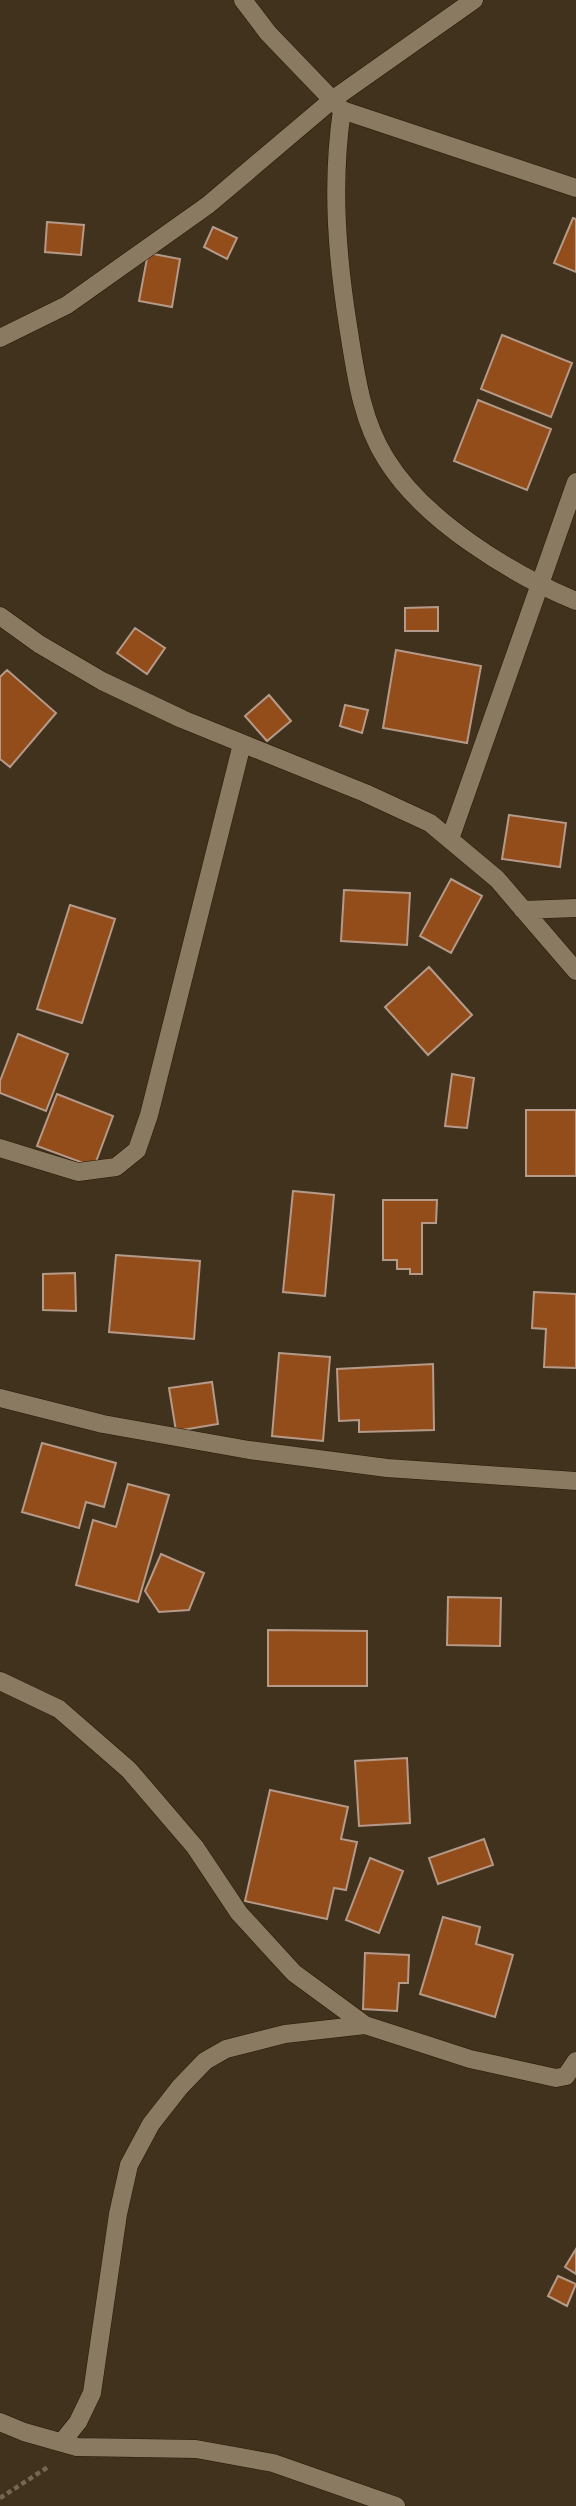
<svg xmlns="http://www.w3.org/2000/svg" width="576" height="2506" font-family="Helvetica,sans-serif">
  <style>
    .building { fill: #934d1a; stroke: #b59a8a; stroke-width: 2 }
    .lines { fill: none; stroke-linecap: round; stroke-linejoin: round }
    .minor-casing { stroke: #271905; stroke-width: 19 }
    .path { stroke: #746755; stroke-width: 4.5; stroke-dasharray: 5 3.5; stroke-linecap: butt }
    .minor { stroke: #8b7a62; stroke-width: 18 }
  </style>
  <rect width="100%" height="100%" fill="#41321d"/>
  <path class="building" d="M573,218l3,1v53l-22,-9z
    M47,222l37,3 -3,30 -36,-3z
    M213,227l24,11 -10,21 -23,-12z
    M148,253l32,6 -8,48 -33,-6z
    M502,335l70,28 -21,54 -70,-28z
    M478,400l73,29 -24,61 -73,-29z
    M438,607v24h-33v-23z
    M135,628l30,20 -18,26 -30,-21z
    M396,650l85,16 -14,77 -84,-15z
    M7,670l49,43 -46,54 -10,-8v-82z
    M269,695l22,26 -24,20 -22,-25z
    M345,705l23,5 -6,23 -22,-7z
    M509,815l57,8 -6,44 -58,-8z
    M451,879l31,17 -31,57 -31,-17z
    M344,890l66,3 -3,52 -66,-4z
    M70,905l45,14 -33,104 -45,-14z
    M429,967l43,48 -44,40 -43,-48z
    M18,1034l50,20 -22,57 -46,-18v-12z
    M452,1074l22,4 -7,50 -22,-2z
    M57,1094l56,22 -19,51 -57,-21z
    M526,1110h50v66h-50z
    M293,1191l41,4 -9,101 -42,-4z
    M383,1200h54l-1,23h-14v51h-12v-5h-13v-9h-14z
    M116,1255l84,6 -6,78 -85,-7z
    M75,1273l1,38 -33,-1v-36z
    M534,1292l42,2v74l-32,-1 2,-38 -14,-1z
    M279,1353l51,4 -7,84 -51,-5z
    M433,1364l1,66 -75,2v-12l-20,1 -2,-52z
    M212,1382l6,42 -42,7 -7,-43z
    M42,1443l74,20 -12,44 -18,-5 -7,26 -57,-16z
    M128,1484l41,11 -31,107 -62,-17 17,-65 23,7z
    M161,1554l43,19 -15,37 -30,2 -14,-21z
    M448,1597l53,1 -1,48 -53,-1z
    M268,1630l99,1v55h-99z
    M407,1758l3,65 -51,3 -4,-65z
    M270,1790l78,17 -7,32 16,3 -11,48 -12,-2 -7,31 -82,-18z
    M484,1839l9,26 -55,19 -9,-26z
    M370,1858l33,13 -24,62 -33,-13z
    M443,1917l37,10 -4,17 37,11 -18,62 -75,-23z
    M365,1953l44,2 -1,28h-9l-2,28 -34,-2z
    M576,2249v25l-11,-7z
    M558,2276l18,8 -9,22 -19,-10z"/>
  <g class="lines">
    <defs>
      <path id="minor" d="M243,0l25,33 74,77 234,78
        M342,110c-11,75 -5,148 7,222 7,44 13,89 37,127 37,61 125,115 190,142
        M0,338l67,-33 141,-100 124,-105 142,-100
        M0,616l39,28 63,37 80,38 183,74 65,30 67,56 79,92
        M450,839l126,-357
        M523,910l53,-2
        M0,1148l78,24 38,-5 21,-17 12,-35 93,-371
        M0,1398l103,26 146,26 138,18 189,13
        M0,1681l59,28 70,61 66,77 44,66 55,60 71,52 105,34 86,19 10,-2 10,-15
        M0,2422l24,10 53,15 119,2 77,14 123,43
        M62,2442l16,-20 14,-29 26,-179 11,-49 22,-41 29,-37 25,-26 21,-12 59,-15 80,-9"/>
    </defs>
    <use href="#minor" class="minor-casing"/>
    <path class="path" d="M0,2498l48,-31"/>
    <use href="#minor" class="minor"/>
  </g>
</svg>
